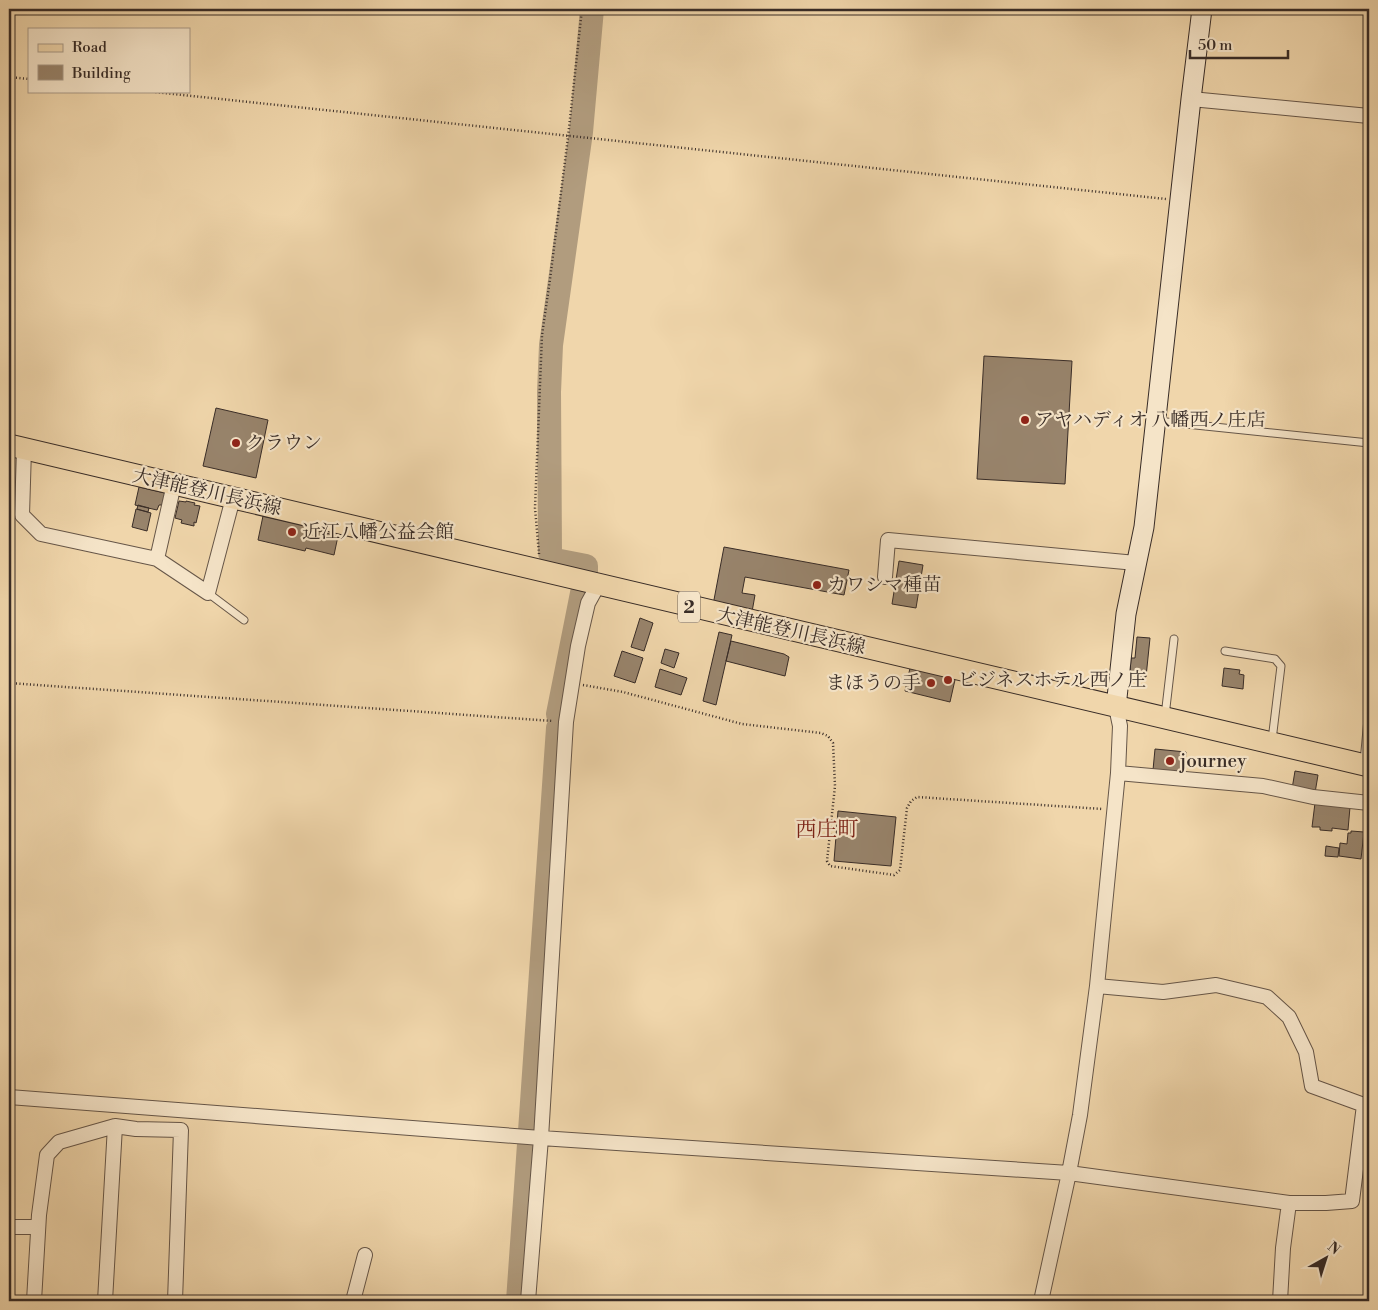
<svg xmlns="http://www.w3.org/2000/svg" width="1378" height="1310" font-family="'Libre Bodoni','Noto Serif JP',serif">
  <style>
    .lines { fill: none; stroke-linecap: round; stroke-linejoin: round }
    .river { stroke: #b19c7e; stroke-width: 24 }
    .building { fill: #98846c; stroke: #382c27 }
    .lane-casing { stroke: #665648; stroke-width: 9 }
    .street-casing { stroke: #665648; stroke-width: 16 }
    .secondary-casing { stroke: #382c27; stroke-width: 21 }
    .primary-casing { stroke: #382c27; stroke-width: 23 }
    .path { stroke: #382c27; stroke-width: 2.5; stroke-dasharray: 1 2.5; stroke-linecap: butt }
    .lane { stroke: #f5e4c8; stroke-width: 7 }
    .street { stroke: #f5e4c8; stroke-width: 14 }
    .secondary { stroke: #f5e4c8; stroke-width: 19 }
    .primary { stroke: #f0d6ab; stroke-width: 21 }
    .poi-dot { fill: #8f2418; stroke: #f5e4c8; stroke-width: 2 }
    .labels { text-anchor: middle; dominant-baseline: central; stroke-width: 4.5; stroke-linejoin: round; paint-order: stroke }
    .shield { fill: #f5e4c8; stroke: #716357; stroke-width: 1 }
    .shield-label { font-size: 18px; font-weight: bold; fill: #382c27 }
    .poi-label { font-size: 19px; fill: #382c27; stroke: #f5e4c8; text-anchor: start }
    .street-label { font-size: 19px; fill: #382c27; stroke: #f5e4c8 }
    .quarter-label { font-size: 21px; fill: #7a1f14; stroke: #f5e4c8 }
  </style>
  <rect width="100%" height="100%" fill="#f0d6ab"/>
  <filter id="stains"><feTurbulence type="fractalNoise" baseFrequency=".004" numOctaves="4"/><feColorMatrix values="0 0 0 0 .2 0 0 0 0 .09 0 0 0 0 .02 0 0 0 .5 -.17"/></filter>
  <radialGradient id="worn" r=".72"><stop offset=".6" stop-color="#630" stop-opacity="0"/><stop offset="1" stop-color="#630" stop-opacity=".3"/></radialGradient>
  <g class="lines">
    <path class="river" d="M586,574v-8l-31,-6 -5,-7 -1,-161 2,-47 30,-213 11,-123
      M558,714l25,-126
      M530,1131l28,-403
      M518,1301l11,-157"/>
  </g>
  <path class="building" d="M984,356l88,5 -7,123 -88,-5z
    M216,408l52,12 -12,58 -53,-12z
    M139,487l26,6 -3,12h-3l-2,5 -22,-5z
    M179,501l7,1v-1l9,2 -1,2 6,1 -4,17 -2,-1v4l-13,-3 1,-3 -7,-2z
    M138,505l11,3 -1,4 -11,-3z
    M136,509l15,4 -4,18 -15,-4z
    M263,516l48,11 -1,2 28,7 -4,19 -28,-7 -1,3 -47,-11z
    M724,547l125,23 -5,25 -99,-18 -3,16 13,2 -3,17 -39,-7z
    M899,561l24,4 -7,43 -24,-4z
    M640,618l13,5 -9,28 -13,-4z
    M719,632l13,3 -16,70 -13,-4z
    M1137,637l13,1 -4,39 -11,-1 1,-4h-6l1,-14h4z
    M731,641l53,13 5,3 -4,19 -59,-15z
    M665,649l14,4 -5,15 -13,-5z
    M622,651l21,7 -8,25 -21,-7z
    M910,668l47,3 -7,31 -45,-11z
    M1224,668l16,2 -1,4 5,1 -1,14 -21,-3z
    M660,669l27,9 -6,17 -26,-8z
    M1155,749l31,3 -2,22 -31,-4z
    M1295,771l23,4 -3,18 -23,-4z
    M1315,803l35,4 -2,23 -16,-2v3l-12,-1v-3h-8z
    M838,811l58,6 -5,49 -57,-5z
    M1351,831l13,1 -3,27 -22,-3 1,-13 7,1 1,-11h3z
    M1326,846l13,2 -1,9 -13,-1z"/>
  <g class="lines">
    <defs>
      <path id="lane" d="M1157,421l212,22
        M208,593l36,27
        M1225,651l50,8 6,7 -9,74
        M1165,716l9,-77
        M1364,762l5,-54"/>
      <path id="street" d="M1191,99l178,17
        M24,449l-2,66 19,19 116,25 51,34 25,-95
        M157,559l17,-75
        M885,577l3,-37 248,23
        M1118,773l145,13 50,11 56,6
        M1097,986l66,6 53,-7 51,12 22,20 17,35 6,34 52,19 -12,96 -26,2h-37
        M9,1097l532,41 528,35 220,30 -6,45 -3,53
        M9,1227h29
        M34,1301l5,-86 8,-60 12,-13 56,-16 21,3 45,1 -6,171
        M105,1301l10,-175
        M353,1301l12,-46
        M528,1301l13,-163 25,-416 12,-76 10,-43 10,-18
        M1041,1301l28,-128 11,-58 17,-129 21,-213 2,-47 -4,-19"/>
      <path id="secondary" d="M1116,707l10,-93 18,-87 47,-428 11,-90"/>
      <path id="primary" d="M9,445l1360,321"/>
    </defs>
    <use href="#lane" class="lane-casing"/>
    <use href="#street" class="street-casing"/>
    <use href="#secondary" class="secondary-casing"/>
    <use href="#primary" class="primary-casing"/>
    <path class="path" d="M9,77l20,2
      M145,91l1021,108
      M539,554l-4,-46 7,-173 8,-56 18,-142 14,-128
      M9,683l544,38
      M583,685l40,7 119,32 79,9 7,3 5,7 2,43 -8,75 3,5 64,9 6,-5 7,-62 4,-7 6,-4 186,12"/>
    <use href="#lane" class="lane"/>
    <use href="#street" class="street"/>
    <use href="#secondary" class="secondary"/>
    <use href="#primary" class="primary"/>
  </g>
  <g class="poi-dot">
    <circle cx="1025" cy="420" r="5"/>
    <circle cx="236" cy="443" r="5"/>
    <circle cx="292" cy="532" r="5"/>
    <circle cx="817" cy="585" r="5"/>
    <circle cx="948" cy="680" r="5"/>
    <circle cx="931" cy="683" r="5"/>
    <circle cx="1170" cy="761" r="5"/>
  </g>
  <g class="labels">
    <rect class="shield" x="678" y="591.5" width="22" height="31" rx="4"/>
    <g class="shield-label">
      <text x="689" y="607">2</text>
    </g>
    <g class="poi-label">
      <text x="1035" y="420">アヤハディオ 八幡西ノ庄店</text>
      <text x="246" y="443">クラウン</text>
      <text x="302" y="532">近江八幡公益会館</text>
      <text x="827" y="585">カワシマ種苗</text>
      <text x="958" y="680">ビジネスホテル西ノ庄</text>
      <text x="921" y="683" text-anchor="end">まほうの手</text>
      <text x="1180" y="761">journey</text>
    </g>
    <g class="street-label">
      <text transform="translate(207 492) rotate(13)">大津能登川長浜線</text>
      <text transform="translate(791 631) rotate(13)">大津能登川長浜線</text>
    </g>
    <g class="quarter-label">
      <text x="827" y="830">西庄町</text>
    </g>
  </g>
  <rect width="1378" height="1310" fill="none" stroke="#f0d6ab" stroke-width="30"/>
  <rect x="10" y="10" width="1358" height="1290" fill="none" stroke="#382c27" stroke-width="2.5"/>
  <rect x="15" y="15" width="1348" height="1280" fill="none" stroke="#382c27"/>
  <rect x="28" y="28" width="162" height="65" fill="#f5e4c8" stroke="#a99a88"/>
  <rect x="38" y="44" width="25" height="8" fill="#f0d6ab" stroke="#a99a88"/>
  <text x="72" y="52" font-size="15" fill="#382c27">Road</text>
  <rect x="38" y="65" width="25" height="15" fill="#98846c" stroke="#a99a88"/>
  <text x="72" y="78" font-size="15" fill="#382c27">Building</text>
  <g transform="translate(1326 1258) rotate(39)" stroke="#f5e4c8" stroke-width="4" paint-order="stroke">
  <path d="M0-4L9 19L0 12L-9 19Z" fill="#382c27"/>
  <text y="-8" font-size="14" font-weight="bold" text-anchor="middle" fill="#382c27">N</text>
  </g>
  <path d="M1190 50v8h98v-8" fill="none" stroke="#382c27" stroke-width="2.5"/>
  <text x="1198" y="50" font-size="15" fill="#382c27" stroke="#f5e4c8" stroke-width="4" paint-order="stroke">50 m</text>
  <rect width="100%" height="100%" filter="url(#stains)"/>
  <rect width="100%" height="100%" fill="url(#worn)"/>
</svg>
